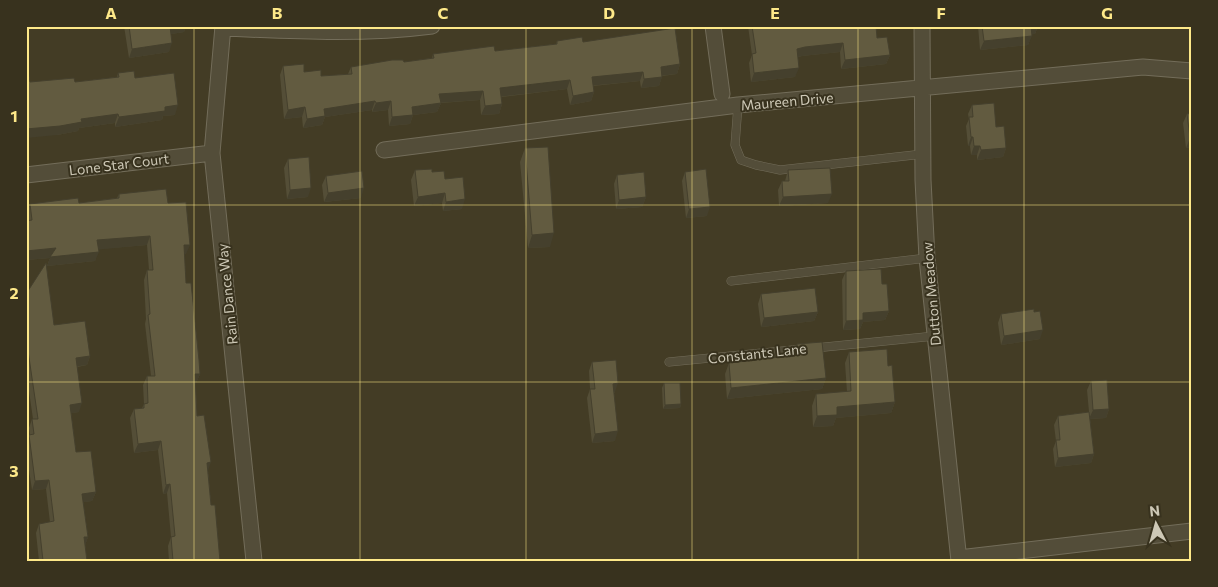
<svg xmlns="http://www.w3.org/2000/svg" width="1218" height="587" font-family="Commissioner,sans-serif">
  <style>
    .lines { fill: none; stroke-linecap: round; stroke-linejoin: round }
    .service-casing { stroke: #736d5a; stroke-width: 9 }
    .minor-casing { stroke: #736d5a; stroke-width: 17 }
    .service { stroke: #534d39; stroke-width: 8 }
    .minor { stroke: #534d39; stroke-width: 15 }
    .wall { fill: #544e37 }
    .shaded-wall { fill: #45402d }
    .building { fill: #625b40; stroke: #45402d }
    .grid { fill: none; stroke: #fee989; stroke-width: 1; stroke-opacity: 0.55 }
    .labels { text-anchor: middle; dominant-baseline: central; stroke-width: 4; stroke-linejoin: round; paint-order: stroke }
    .street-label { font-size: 14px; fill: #cdc8b6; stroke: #38321e }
    .neatline { fill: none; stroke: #fee989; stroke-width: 2 }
    .grid-label { font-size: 16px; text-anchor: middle; font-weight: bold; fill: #fee989 }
  </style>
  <rect width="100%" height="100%" fill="#433c25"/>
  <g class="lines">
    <defs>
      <path id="service" d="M738,105l-3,40 6,15 15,5 24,5 143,-16
        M731,281l196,-23
        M815,348l120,-12
        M669,362l134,-13"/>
      <path id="minor" d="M223,26l-11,127 42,408
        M713,26l9,68
        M922,26l1,154 4,78 32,303
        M223,28c69,3 140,7 209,-2
        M384,150l354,-45 405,-38 49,4
        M26,175l186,-22
        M959,558l233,-27"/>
    </defs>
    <use href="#service" class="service-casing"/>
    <use href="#minor" class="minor-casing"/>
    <use href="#service" class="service"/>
    <use href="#minor" class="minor"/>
  </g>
  <path class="wall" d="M124,26h62l-2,6 -13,2 -2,18 -40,6z
    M748,26h128l1,12 13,17 -4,9 -45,5 -1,-17 -38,4 -4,1 -3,20 -44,5 -2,-19 3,-8z
    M978,26h60l-3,8h-3l-4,11 -48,5z
    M557,41l26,1 97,22 -3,10 -15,2 -3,10 -18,2 -1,-7 -47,5 1,6 -3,9 -21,4 -3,-16 -66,8 1,7 -3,10 -18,1 -1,-15 -39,3 -4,9 -24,3 -3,9 -21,2 -1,-16 -16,2v-2l-47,7 -3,8 -19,3 -1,-11 -18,2 -4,-44 3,-9 38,10 27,-2 3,-7 53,-5 28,-4 1,-4 62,-3 61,-7z
    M118,73l17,5 40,37 -12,1 -1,4 -47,7v-4l-36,5 -1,3 -21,4 -27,-53h45l42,-5z
    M972,105l24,22 10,21 -3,9 -26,3v-5h-6l-1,-9h-2l-2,-20 3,-7 -1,-5z
    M1187,114l5,33 -6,1 -3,-25z
    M525,148l25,99 -22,1 -8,-86z
    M288,159l20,38 -21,2 -3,-31z
    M415,170l17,2 13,7 17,30 -19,2 -1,-8 -28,3 -3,-26z
    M788,170l40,33 -49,3 -1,-16 4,-9h3z
    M685,172l22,44 -21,2 -4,-37z
    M617,175l29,22 -4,10 -26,2 -2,-25z
    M326,176l35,22 -37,4 -2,-17z
    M119,194l49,9 18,51h-2l2,29 14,91 -4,9h-1l2,33 11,55 3,34 9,56h-51l-1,-15 3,-9 -4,-44 -4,1 -5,-44 -24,3 -4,-35 4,-9 8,-1 2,-4 -1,-19 4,-9h4l-6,-52 1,-5 -2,-39 3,-10h2l-2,-25 -49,4 -3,12 -48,5 3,-8 -24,2v-39h1v-7l3,-10 49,-1 38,-5z
    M846,271l36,13 7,27 -4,9 -22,2 -3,7 -17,1 -1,-50z
    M26,294l28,31 36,31 -3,9 -10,2 2,45 -8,1 5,39 20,40 -4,9 -9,1 5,35 -3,8 2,16h-48l-3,-28 3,-9 11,-2 -4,-33 -14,1 -6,-40v-8l3,-7h1l-1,-7 3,-9h1l-7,-49z
    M761,294l57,18 -4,9 -53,6 -3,-23z
    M1001,314l39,25 -39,6 -3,-22z
    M797,344l29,34 -4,11 -95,10 -2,-25 4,-11 64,-7z
    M849,352l39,14 7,36 -4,11 -55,5 -3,8 -20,1 -1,-21 4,-12 31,-2 -2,-29z
    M592,362l23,30 -1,1 1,48 -23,2 -5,-45 3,-9 -1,-18z
    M1192,364v34h-1l-2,-26z
    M1091,381l18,28 -3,9 -16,1 4,35 -3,9 -36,4 -2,-18 3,-8 -2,-16 4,-9 31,-4 -2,-22z
    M664,383l17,21 -1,4 -17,1 -1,-21z"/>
  <path class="shaded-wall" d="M169,26h17l-2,6 -18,3z
    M1031,26h7l-3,8 -8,1z
    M1118,26h16l-16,3z
    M1032,36l-4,9 -48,5 4,-9z
    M172,43l-3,9 -40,6 3,-9z
    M843,43l-3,9 -38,4 -9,2 4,-9 8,-2z
    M890,55l-4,9 -45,5 4,-9z
    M680,64l-3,10 -20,2 4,-9z
    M799,68l-4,9 -44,5 3,-9z
    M643,72l-3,9 -52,5 4,-9z
    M662,77l-3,9 -18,2 3,-9z
    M570,80l-3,9 -70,8 3,-9z
    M483,91l-3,9 -44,3 3,-9z
    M594,92l-3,9 -21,4 3,-9z
    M375,101l-3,9 -47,7 -3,8 -19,3 4,-9 17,-10z
    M391,101l-3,9 -16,2 4,-9z
    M441,103l-4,9 -24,3 -3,9 -21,2 3,-9 20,-10z
    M502,104l-3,10 -18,1 4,-9z
    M178,105l-3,10 -12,1 -1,4 -47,7 4,-10 46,-10z
    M305,107l-3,10 -18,2 4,-9z
    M118,114l-3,9 -36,5 -1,3 -21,4 -31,3v-9l55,-10z
    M971,137h2l-3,9h-2z
    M1190,138h2v9l-6,1z
    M974,146h6l-3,9h-6z
    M1006,148l-3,9 -26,3 4,-10z
    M311,188l-3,9 -21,2 3,-9z
    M364,188l-3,10 -37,4 4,-9z
    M445,193l-3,10 -28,3 4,-9z
    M832,194l-4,9 -49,3 4,-9z
    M646,197l-4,10 -26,2 3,-9z
    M465,199l-3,10 -19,2 3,-9z
    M710,207l-3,9 -21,2 3,-9z
    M554,233l-4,14 -22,1 4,-13z
    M150,236l-3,9 -53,5 3,-10z
    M184,245h6l-4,9h-6z
    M56,248l43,4 -4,9 -48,5 3,-8 -24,2v-9z
    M889,311l-4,9 -22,2 -3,7 -17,1 3,-9 17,-8z
    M818,312l-4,9 -53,6 3,-9z
    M1043,330l-3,9 -39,6 3,-9z
    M90,356l-3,9 -15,2 4,-9z
    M195,374h5l-4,9h-5z
    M826,378l-4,11 -95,10 4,-11z
    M618,383l-3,9 -5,1 3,-9z
    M895,402l-4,11 -55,5 -3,8 -20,1 4,-11 20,-9z
    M82,403l-3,9 -12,2 3,-9z
    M681,404l-1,4 -17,1 2,-4z
    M1109,409l-3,9 -17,1 4,-9z
    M618,431l-3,10 -23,2 3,-9z
    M161,441l-3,9 -24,3 4,-9z
    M1094,454l-3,9 -36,4 3,-9z
    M211,462l-3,9 -1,-8z
    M49,480l-3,9 -14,1 3,-9z
    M170,484l-3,9 -4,1 3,-9z
    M96,492l-4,9 -14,2 4,-9z
    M84,537h4l-3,9z"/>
  <path class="building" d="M129,26h41l2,17 -40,6z
    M752,26h124l1,12 10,-1 3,18 -45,5 -2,-17 -38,4 -8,2 2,19 -45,5 -2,-19 4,-1z
    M982,26h49l1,10 -48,5z
    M675,28l5,36 -19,3 1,10 -18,2 -1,-7 -51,5 2,15 -21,4 -3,-16 -70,8 2,16 -17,2 -2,-15 -44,3 2,9 -29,4 1,8 -21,2 -1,-16 -15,2 -1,-2 -51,8 1,7 -18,3 -2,-12 -17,3 -5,-44 21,-2v8l17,-2v6l31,-2 -1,-7 41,-7h11l1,2 30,-4 -1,-4 61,-8 1,5 62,-7v-3l25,-4 1,5z
    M26,59l4,23 44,-4 1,4 44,-5 -1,-4 16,-2 1,7 39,-5 4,32 -13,2v4l-46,6 -1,-3 -37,5 1,3 -22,4 -34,3z
    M994,103l2,24 8,-1 2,22 -25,2 -1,-4h-6l-1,-9h-2l-2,-20h4l-1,-12z
    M1192,113v25h-2l-3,-24z
    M548,147l6,86 -22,2 -7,-87z
    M309,157l2,31 -21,2 -2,-31z
    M830,168l2,26 -49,3 -1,-16h7l-1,-11z
    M432,169v3l12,-1 1,8 18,-2 2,22 -19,3 -1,-9 -27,4 -3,-27z
    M706,169l4,38 -21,2 -4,-37z
    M362,171l2,17 -36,5 -2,-17z
    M644,172l2,25 -27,3 -2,-25z
    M166,189l2,14 18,-1 4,43h-6l2,38h5l8,77 1,14h-5l2,42 7,-1 7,47 -4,1 4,42h4l5,56h-47l-2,-24 4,-1 -5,-52 -4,1 -5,-44 -23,3 -4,-35 10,-1v-4l4,-1 -1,-27h8l-7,-61 2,-1 -3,-44h6l-3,-34 -53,4 2,12 -49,5 6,-9 -30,3v-30l6,-1 -2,-16 48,-6 1,5 40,-5v-4z
    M46,263l8,62 31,-4 5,35 -14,2 6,45 -12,2 6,47 15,-1 5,41 -14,2 6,43h-4l3,24h-44l-4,-37 15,-3 -5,-41 -14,1 -6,-46 5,-1 -2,-15h6l-12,-82v-43z
    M881,269l1,15h5l2,27 -26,2v7l-17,1v-50z
    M815,288l3,24 -54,6 -3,-24z
    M1034,309v3l6,-1 3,19 -39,6 -3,-22z
    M822,342l4,36 -95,10 -2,-25 68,-8v-11z
    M887,349l1,17 4,-1 3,37 -58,5v8l-20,1 -1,-22 35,-3 -2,-39z
    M616,360l2,23 -5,1 5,47 -23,3 -5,-45h5l-3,-27z
    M1107,380l2,29 -16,1 -2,-29z
    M664,383h16l1,21 -16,1z
    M1089,412l5,42 -36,4 -2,-18h4l-2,-24z"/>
  <path class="grid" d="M194,26v535M360,26v535M526,26v535M692,26v535M858,26v535M1024,26v535M26,205h1166M26,382h1166"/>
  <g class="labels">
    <g class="street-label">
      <text transform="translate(787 101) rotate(-5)">Maureen Drive</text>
      <text transform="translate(119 164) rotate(-7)">Lone Star Court</text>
      <text transform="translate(227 294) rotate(-96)">Rain Dance Way</text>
      <text transform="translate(931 294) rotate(-95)">Dutton Meadow</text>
      <text transform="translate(757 353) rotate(-6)">Constants Lane</text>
    </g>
  </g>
  <rect width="1218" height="587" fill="none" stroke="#38321e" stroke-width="55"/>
  <g transform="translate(1156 524) rotate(354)" stroke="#38321e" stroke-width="4" paint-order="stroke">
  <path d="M0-4L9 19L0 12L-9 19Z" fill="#cdc8b6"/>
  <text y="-8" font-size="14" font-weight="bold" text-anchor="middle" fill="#cdc8b6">N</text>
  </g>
  <rect x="28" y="28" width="1162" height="532" class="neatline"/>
  <g class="grid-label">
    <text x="111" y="19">A</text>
    <text x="277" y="19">B</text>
    <text x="443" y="19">C</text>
    <text x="609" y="19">D</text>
    <text x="775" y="19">E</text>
    <text x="941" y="19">F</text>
    <text x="1107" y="19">G</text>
    <text x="14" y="122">1</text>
    <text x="14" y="299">2</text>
    <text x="14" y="477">3</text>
  </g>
</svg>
